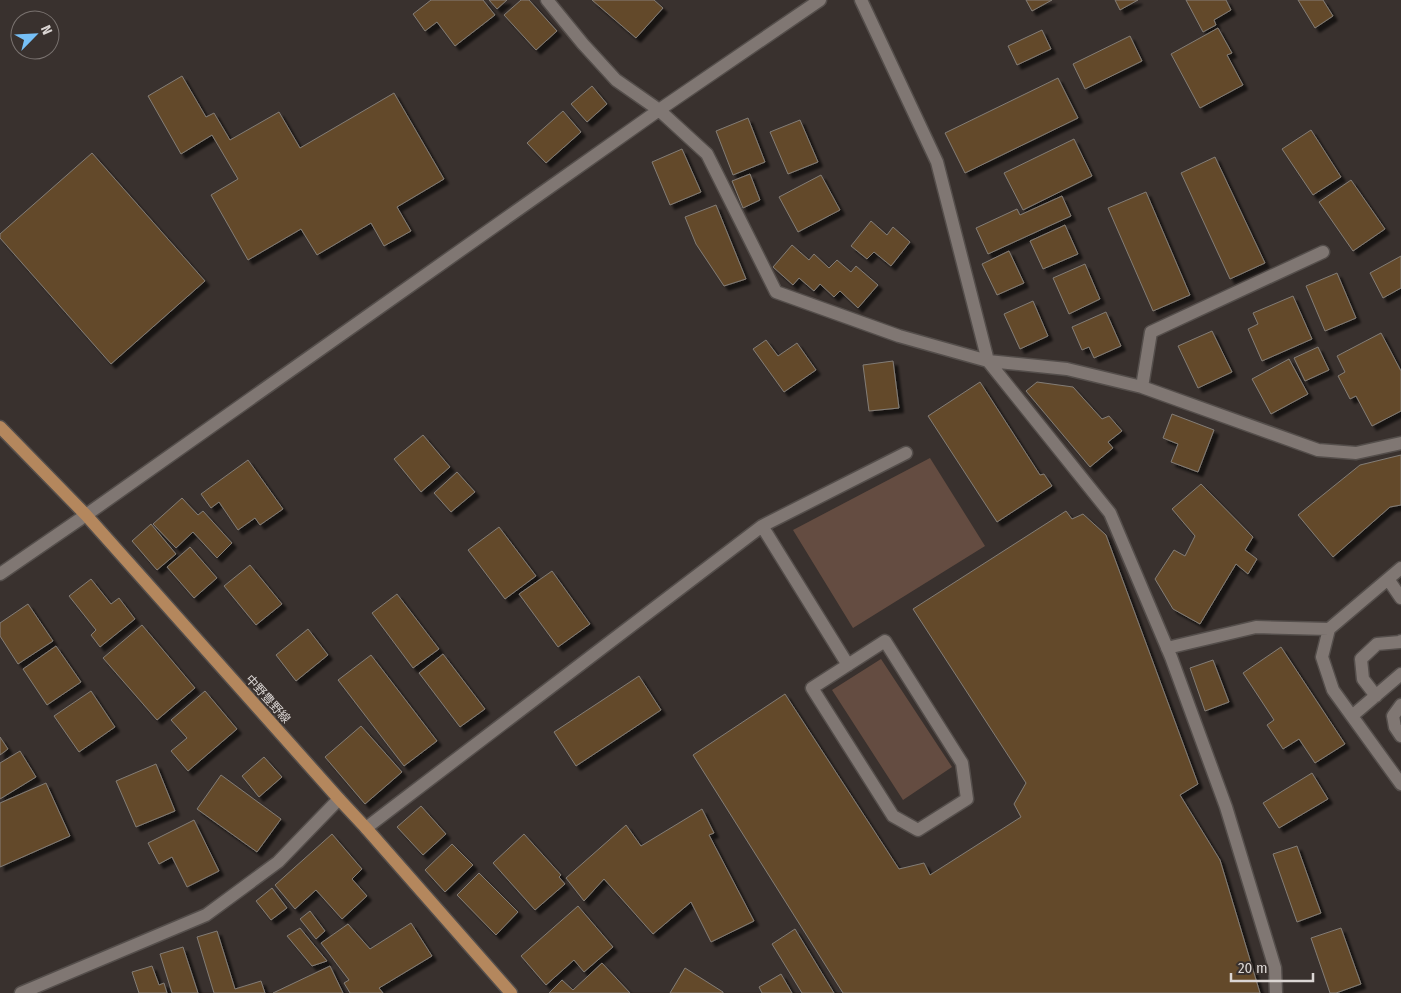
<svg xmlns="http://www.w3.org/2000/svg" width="1401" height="993" font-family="'Fira Sans Condensed','Noto Sans JP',sans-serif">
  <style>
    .green { fill: #644c41 }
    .building { fill: #644a2c; stroke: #837d76; filter: url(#shadow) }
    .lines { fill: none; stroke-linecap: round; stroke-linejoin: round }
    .minor-casing { stroke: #544e4b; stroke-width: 15 }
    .major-casing { stroke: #544e4b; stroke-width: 15 }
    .minor { stroke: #807773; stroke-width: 12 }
    .major { stroke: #b4875d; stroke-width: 12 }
    .labels { text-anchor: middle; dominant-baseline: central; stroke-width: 4; stroke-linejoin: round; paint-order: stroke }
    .street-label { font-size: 12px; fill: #dbd6d4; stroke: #39312e }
  </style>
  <defs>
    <filter id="shadow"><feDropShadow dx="4.5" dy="4.5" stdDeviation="1" flood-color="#0009"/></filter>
  </defs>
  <rect width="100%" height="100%" fill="#39312e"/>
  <path class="green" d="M930,458l55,88 -132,82 -60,-98z
    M881,659l71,108 -49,33 -71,-110z"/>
  <path class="building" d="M431,0h52l12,15 -40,31 -18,-24 -12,9 -12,-17z
    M489,0h18l-10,9z
    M521,0h8l28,31 -21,19 -32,-35z
    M592,0h62l9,8 -27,30z
    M1026,0h26l-20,11z
    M1115,0h23l-18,10z
    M1186,0h40l5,10 -17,10 2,5 -13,7z
    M1298,0h25l10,16 -18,12z
    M1218,28l14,25 -5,2 16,30 -43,23 -29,-54z
    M1042,30l9,19 -34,16 -9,-19z
    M1130,36l12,25 -57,28 -12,-25z
    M182,76l24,41 8,-4 16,27 49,-28 21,36 94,-55 50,86 -47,28 14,24 -27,15 -13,-23 -54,32 -16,-26 -53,31 -37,-65 27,-16 -26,-44 -31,19 -33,-58z
    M1058,78l20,40 -113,55 -20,-40z
    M592,86l15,18 -20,18 -16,-18z
    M563,111l18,21 -35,31 -19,-20z
    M748,118l17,44 -32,13 -17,-44z
    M800,120l18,42 -30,12 -18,-42z
    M1311,130l30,47 -28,18 -31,-46z
    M1074,139l18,37 -69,34 -19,-37z
    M682,149l19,43 -31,13 -18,-43z
    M92,153l113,128 -94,83 -111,-126v-4z
    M1215,157l50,106 -35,16 -49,-106z
    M750,174l10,26 -17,8 -11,-27z
    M821,175l19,35 -42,22 -19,-35z
    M1351,180l34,49 -32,22 -34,-49z
    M1146,192l44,103 -37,16 -45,-103z
    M1062,196l9,20 -83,38 -12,-26 41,-19 3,6z
    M716,205l30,74 -22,7 -28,-42 -11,-27z
    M871,221l16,14 6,-8 17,15 -19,24 -17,-14 -7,7 -16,-13z
    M1065,225l13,29 -35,15 -13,-28z
    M792,245l17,15 5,-6 15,14 8,-8 14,12 5,-6 22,19 -20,23 -18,-17 -6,6 -14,-13 -6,7 -15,-13 -6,7 -20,-18z
    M1009,251l15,32 -27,12 -15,-31z
    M1401,256v32l-18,10 -13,-25z
    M1085,264l15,35 -31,15 -16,-36z
    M1337,273l19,45 -31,13 -19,-45z
    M1293,296l19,43 -50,22 -14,-32 10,-5 -5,-11z
    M1033,301l15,35 -28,13 -16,-35z
    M1106,312l15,34 -27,12 -5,-11 -7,3 -10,-23z
    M1212,331l20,41 -34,16 -20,-42z
    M1381,333l20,38v40l-29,15 -16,-30 -6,3 -12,-23 7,-4 -8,-16z
    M766,340l12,16 19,-13 19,27 -32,22 -31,-43z
    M1318,347l11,23 -24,11 -11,-23z
    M1289,359l19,35 -37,20 -19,-35z
    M893,361l6,47 -30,3 -6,-46z
    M980,382l60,93 4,-1 8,12 -55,36 -69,-106z
    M1037,382l36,5 29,32 7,-3 13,15 -14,11 5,6 -23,19 -64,-76z
    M1172,414l42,16 -16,42 -27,-10 7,-18 -15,-6z
    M423,435l27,32 -29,25 -27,-33z
    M1401,455v50l-11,2 -57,50 -35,-42 62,-50z
    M248,460l35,49 -23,16 -5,-7 -17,12 -19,-28 -8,6 -10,-14z
    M457,472l18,20 -24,20 -17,-19z
    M1201,484l52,53 -8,13 12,9 -9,15 -12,-10 -36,60 -27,-15 -18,-30 19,-29 11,6 10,-20 -23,-27z
    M182,498l16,17 5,-4 29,32 -15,15 -24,-26 -17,16 -23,-24z
    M1066,511l6,8 11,-5 23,21 92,249 -18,11 40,65 40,133h-417l-150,-238 92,-61 114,175 25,-6 6,12 91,-58 -7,-13 12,-21 -113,-174z
    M151,524l25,30 -19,16 -25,-29z
    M499,527l37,49 -31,23 -37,-49z
    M190,547l27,31 -23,20 -27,-31z
    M250,565l32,39 -26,21 -32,-39z
    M552,571l38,53 -32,23 -39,-53z
    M91,579l20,25 8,-6 16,21 -35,28 -9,-12 5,-5 -27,-34z
    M397,594l42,55 -26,19 -41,-55z
    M28,604l25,37 -35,23 -18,-28v-13z
    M142,625l53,63 -38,32 -54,-62z
    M308,629l20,26 -32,26 -20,-26z
    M56,646l25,36 -34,23 -24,-36z
    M1281,647l64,97 -30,19 -16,-24 -16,10 -16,-24 7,-5 -31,-47z
    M443,654l42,55 -25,18 -41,-54z
    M371,655l66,86 -33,25 -66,-86z
    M1213,660l16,42 -24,9 -15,-43z
    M639,676l22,34 -85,56 -22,-34z
    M91,691l24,36 -36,25 -25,-36z
    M205,691l32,38 -49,42 -17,-20 16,-13 -16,-18z
    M361,726l41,46 -37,32 -40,-47z
    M0,737l8,12 -8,6z
    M20,751l16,26 -36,22v-36z
    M264,757l18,20 -23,20 -17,-21z
    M156,764l19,47 -39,16 -20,-46z
    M1312,773l16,26 -49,29 -16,-25z
    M221,775l60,44 -24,33 -60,-43z
    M46,783l24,53 -70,31v-64z
    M421,806l25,28 -23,21 -26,-28z
    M702,809l12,24 -5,2 45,86 -43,21 -20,-40 -38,32 -49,-55 -20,22 -18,-23 60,-53 15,21z
    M194,820l25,51 -32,16 -15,-30 -13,7 -11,-21z
    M332,834l30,35 -10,10 15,17 -25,23 -26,-29 -21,19 -20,-24z
    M524,834l37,41 -2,2 6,7 -30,26 -42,-47z
    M452,844l21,21 -28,27 -20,-22z
    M1297,846l24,67 -24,9 -24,-68z
    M479,873l39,39 -22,23 -39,-40z
    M272,888l15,20 -16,12 -15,-19z
    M578,906l35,41 -29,25 -10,-12 -28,25 -25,-29z
    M310,911l15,20 -9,8 -16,-20z
    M411,923l21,33 -53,32 4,5h-33l-6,-10 5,-3 -28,-37 27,-19 22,25z
    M300,928l27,33 -15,5 -25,-30z
    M1341,928l20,56 -25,9h-6l-19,-55z
    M795,929l39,64h-32l-30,-49z
    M217,931l18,58 26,-8 4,12h-51l-17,-56z
    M183,947l15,46h-26l-12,-39z
    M602,963l28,30h-81l13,-13 11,10z
    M152,966l7,19 5,-2 3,10h-28l-7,-21z
    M330,966l13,27h-70z
    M685,968l38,24v1h-53z
    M781,974l11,19h-30l-3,-6z"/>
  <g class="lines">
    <defs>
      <path id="minor" d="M547,0l36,44 33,36 43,30 48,44 69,138 123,44 89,25 79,8 75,18 176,63 38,3 45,-10
        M861,0l76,162 51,199 122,152 61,144 55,150 49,161 1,25
        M1142,387l9,-55 172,-80
        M762,526l86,139
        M1401,568l-72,61 -7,28 11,33 68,94
        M0,574l86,-59 573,-405 161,-110
        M1388,579l13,19
        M885,641l77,122 5,36 -49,31 -25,-14 -81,-128z
        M1167,648l89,-21 73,2
        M1376,696l-13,-17 -2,-20 16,-15 23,-2 1,-1
        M1401,705l-8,11 2,11 6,9
        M1352,716l49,-42
        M366,828l396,-302 144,-73
        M21,993l185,-78 72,-53 61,-63"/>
      <path id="major" d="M0,427l86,88 253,284 27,29 145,165"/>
    </defs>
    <use href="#minor" class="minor-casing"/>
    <use href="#major" class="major-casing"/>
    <use href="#minor" class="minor"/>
    <use href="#major" class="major"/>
  </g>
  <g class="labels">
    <g class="street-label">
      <text transform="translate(268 699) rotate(48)">中野豊野線</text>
    </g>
  </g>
  <g transform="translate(35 35) rotate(66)"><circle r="24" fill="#39312e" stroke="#7a7370"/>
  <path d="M0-4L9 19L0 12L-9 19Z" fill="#76c0f7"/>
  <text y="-8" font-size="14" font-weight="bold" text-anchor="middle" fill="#dbd6d4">N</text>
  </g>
  <path d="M1231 973v8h82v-8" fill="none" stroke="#dbd6d4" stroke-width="2.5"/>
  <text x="1238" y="973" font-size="15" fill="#dbd6d4" stroke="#39312e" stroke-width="4" paint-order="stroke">20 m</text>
</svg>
